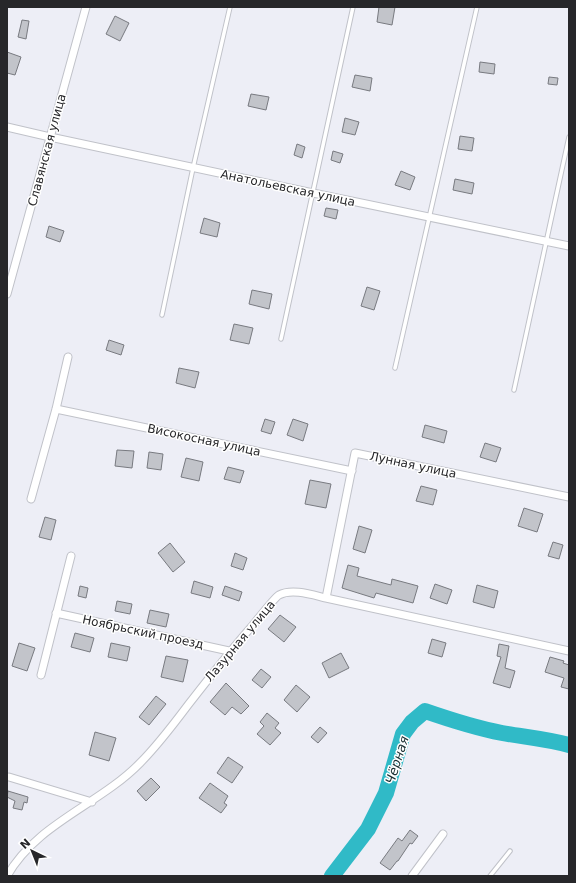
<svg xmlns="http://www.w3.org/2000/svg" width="576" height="883" font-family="'DejaVu Sans',sans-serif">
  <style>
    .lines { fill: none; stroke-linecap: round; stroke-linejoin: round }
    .river { stroke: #30bac7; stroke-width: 16 }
    .building { fill: #c2c4ca; stroke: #787a80 }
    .service-casing { stroke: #c0c2c9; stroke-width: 5.5 }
    .minor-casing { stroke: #c0c2c9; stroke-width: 9 }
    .service { stroke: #fff; stroke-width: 3.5 }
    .minor { stroke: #fff; stroke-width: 7 }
    .labels { text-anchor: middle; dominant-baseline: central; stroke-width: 3; stroke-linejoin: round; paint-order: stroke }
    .street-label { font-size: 12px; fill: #27272a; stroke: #fff }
    .water-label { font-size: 13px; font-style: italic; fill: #193032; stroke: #fff }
  </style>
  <rect width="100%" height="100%" fill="#edeef6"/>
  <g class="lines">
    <path class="river" d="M332,876l36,-47 18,-36 17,-59 9,-12 13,-11c26,9 51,17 77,22 23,4 45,6 67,12"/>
  </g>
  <path class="building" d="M379,7h16l-3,18 -15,-3z
    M115,16l14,7 -9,18 -14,-7z
    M22,20l7,1 -3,18 -8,-2z
    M7,52l14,5 -6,18 -8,-2z
    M480,62l15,2 -1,10 -15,-2z
    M355,75l17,3 -2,13 -18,-4z
    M549,77l9,1 -1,7 -9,-1z
    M251,94l18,3 -3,13 -18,-4z
    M345,118l14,4 -4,13 -13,-3z
    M460,136l14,2 -2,13 -14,-2z
    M297,144l8,3 -3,11 -8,-3z
    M333,151l10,3 -3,9 -9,-3z
    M401,171l14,6 -5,13 -15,-5z
    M455,179l19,4 -2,11 -19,-4z
    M326,208l12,2 -2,9 -12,-3z
    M204,218l16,5 -3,14 -17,-4z
    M49,226l15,5 -4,11 -14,-5z
    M367,287l13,4 -6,19 -13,-4z
    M252,290l20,4 -3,15 -20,-5z
    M234,324l19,4 -4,16 -19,-4z
    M109,340l15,5 -3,10 -15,-5z
    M179,368l20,4 -4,16 -19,-5z
    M265,419l10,3 -4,12 -10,-3z
    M293,419l15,5 -5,17 -16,-6z
    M425,425l22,6 -3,12 -22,-6z
    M485,443l16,5 -5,14 -16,-5z
    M117,450l17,1 -2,17 -17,-2z
    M149,452l14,2 -2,16 -14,-2z
    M186,458l17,4 -4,19 -18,-4z
    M228,467l16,4 -4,12 -16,-4z
    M310,480l21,4 -5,24 -21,-4z
    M421,486l16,4 -4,15 -17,-4z
    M524,508l19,6 -6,18 -19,-6z
    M45,517l11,3 -5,20 -12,-3z
    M359,526l13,4 -7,23 -12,-4z
    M553,542l10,3 -4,14 -11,-3z
    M170,543l15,19 -12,10 -15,-19z
    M235,553l12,5 -4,12 -12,-4z
    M348,565l11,3 -2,8 34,9 1,-6 26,7 -5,17 -37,-10 -2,5 -32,-10z
    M194,581l19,6 -3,11 -19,-5z
    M435,584l17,6 -5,14 -17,-6z
    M477,585l21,6 -4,17 -21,-6z
    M80,586l8,2 -2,10 -8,-2z
    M225,586l17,6 -3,9 -17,-6z
    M117,601l15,3 -2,10 -15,-3z
    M150,610l19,4 -3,13 -19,-4z
    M280,615l16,12 -12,15 -16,-13z
    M75,633l19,5 -4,14 -19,-5z
    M432,639l14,4 -4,14 -14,-4z
    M19,643l16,5 -8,23 -15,-5z
    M111,643l19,4 -3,14 -19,-4z
    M499,644l10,2 -4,22 10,3 -5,17 -17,-5 8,-26 -4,-1z
    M341,653l8,15 -20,10 -7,-15z
    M166,656l22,4 -5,22 -22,-5z
    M550,657l14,4 -1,2 6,2v24l-8,-2 3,-9 -19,-6z
    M261,669l10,8 -9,11 -10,-8z
    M226,683l23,23 -8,8 -9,-7 -7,8 -15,-13z
    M296,685l14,12 -13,15 -13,-12z
    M156,696l10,8 -17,21 -10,-8z
    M267,713l12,10 -4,5 6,5 -11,12 -13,-11 7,-8 -4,-4z
    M320,727l7,6 -9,10 -7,-6z
    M95,732l21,6 -7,23 -20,-6z
    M228,757l15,10 -11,16 -15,-10z
    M151,778l9,9 -14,14 -9,-10z
    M210,783l18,13 -4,7 3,2 -6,8 -22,-15z
    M8,791l20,6 -1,6 -3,-1 -2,8 -9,-2 2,-7 -8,-4z
    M410,830l8,6 -6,8 -2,-1 -12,18h-1l-7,9 -10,-7 18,-25 4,3z"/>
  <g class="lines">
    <defs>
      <path id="service" d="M162,315l31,-147 37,-161
        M281,339l72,-332
        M395,368l82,-361
        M514,390l55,-253
        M490,876l20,-25"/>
      <path id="minor" d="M7,127l43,10 263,56 256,53
        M7,294l79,-287
        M56,409l296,62
        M31,499l25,-90 12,-52
        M326,598l29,-145 214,44
        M56,613l173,38
        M41,675l30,-119
        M9,777l83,25
        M7,876c30,-53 92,-71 133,-113 18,-18 33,-38 48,-58 21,-27 42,-54 65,-80 5,-6 21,-27 26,-30 13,-7 34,0 47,3l243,53
        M412,876l31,-42"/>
    </defs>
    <use href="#service" class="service-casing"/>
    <use href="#minor" class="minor-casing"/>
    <use href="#service" class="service"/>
    <use href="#minor" class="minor"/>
  </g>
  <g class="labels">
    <g class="street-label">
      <text transform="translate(47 150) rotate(-75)">Славянская улица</text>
      <text transform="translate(288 188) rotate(12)">Анатольевская улица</text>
      <text transform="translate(204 440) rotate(12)">Високосная улица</text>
      <text transform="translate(413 465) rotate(12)">Лунная улица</text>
      <text transform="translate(143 632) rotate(12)">Ноябрьский проезд</text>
      <text transform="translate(240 641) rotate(-50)">Лазурная улица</text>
    </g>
    <g class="water-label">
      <text transform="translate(397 760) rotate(-72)">Чёрная</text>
    </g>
  </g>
  <rect width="576" height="883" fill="none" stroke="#27272a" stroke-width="16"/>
  <g transform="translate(32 851) rotate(317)" stroke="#ffffff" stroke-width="3" paint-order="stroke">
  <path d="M0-3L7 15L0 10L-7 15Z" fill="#27272a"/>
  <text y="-6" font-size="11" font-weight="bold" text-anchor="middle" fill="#27272a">N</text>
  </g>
</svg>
